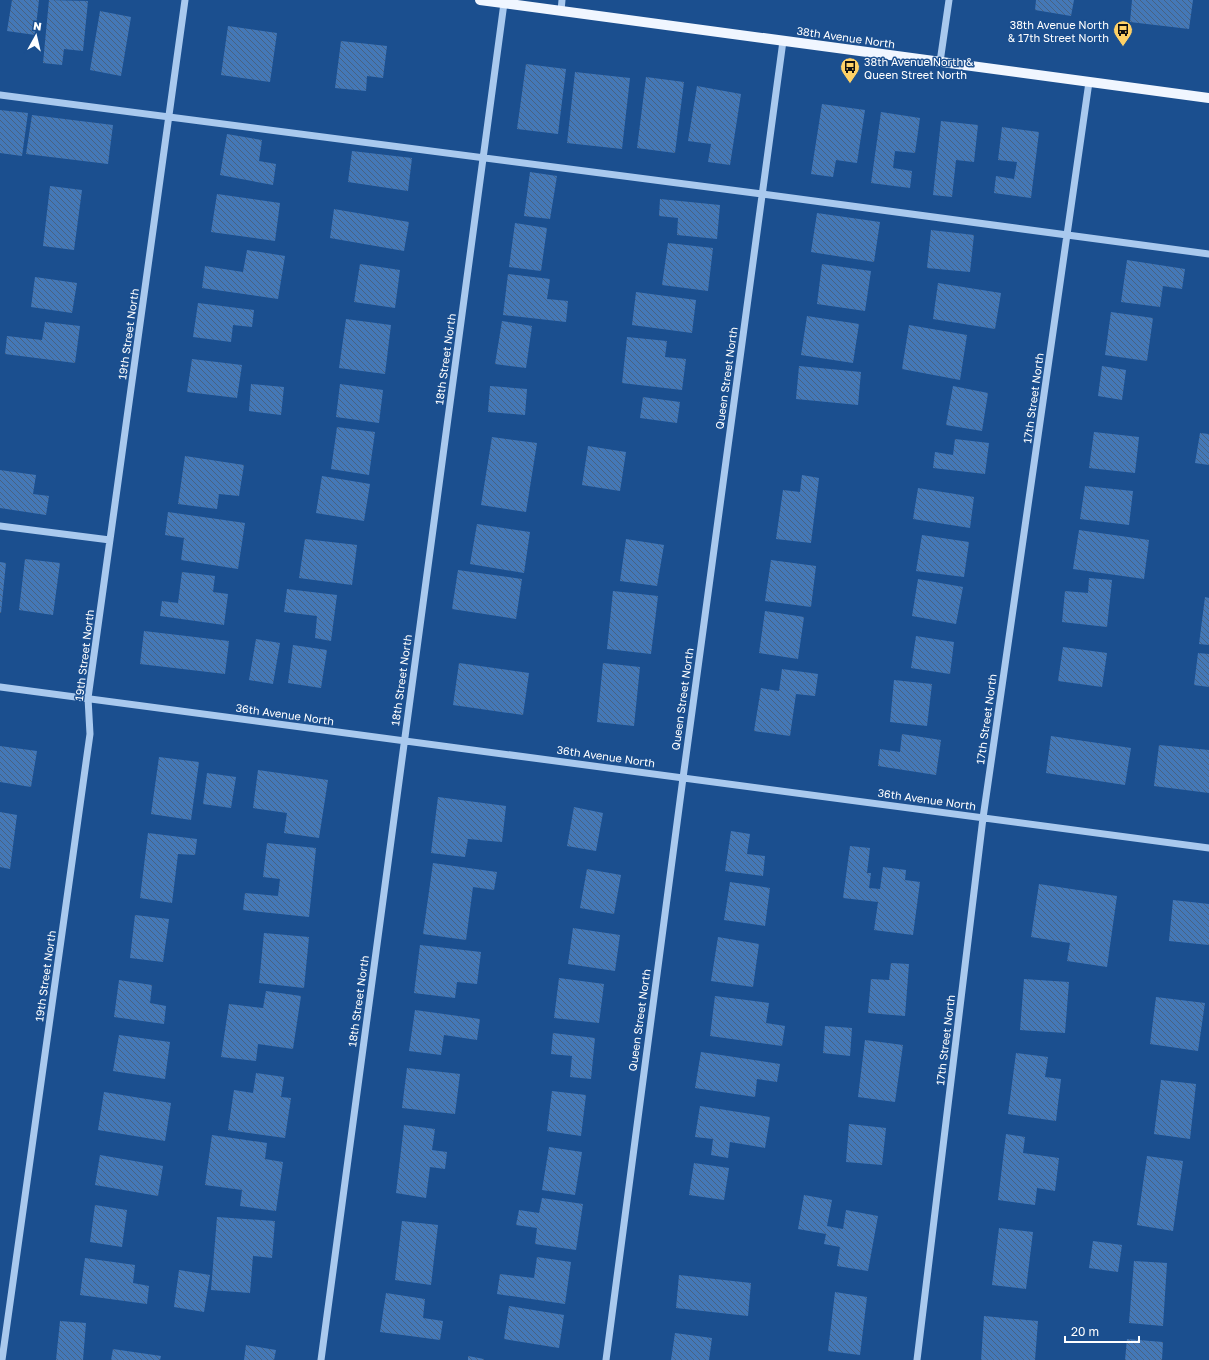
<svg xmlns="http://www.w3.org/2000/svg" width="1209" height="1360" font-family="'Golos Text',sans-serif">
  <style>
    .building { fill: url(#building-back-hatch) }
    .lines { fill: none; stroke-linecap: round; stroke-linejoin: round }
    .minor { stroke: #a9c9ee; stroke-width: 7 }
    .major { stroke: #f0f6ff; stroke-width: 10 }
    .labels { text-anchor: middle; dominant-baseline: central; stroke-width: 3; stroke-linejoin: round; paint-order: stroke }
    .poi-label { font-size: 11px; fill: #fff; stroke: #1b4f8f; text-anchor: end }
    .street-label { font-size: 11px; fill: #fff; stroke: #1b4f8f }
  </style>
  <defs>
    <pattern id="building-back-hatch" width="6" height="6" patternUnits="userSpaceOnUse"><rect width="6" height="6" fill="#4478b7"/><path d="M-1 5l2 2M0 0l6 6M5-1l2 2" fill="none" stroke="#486282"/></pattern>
  </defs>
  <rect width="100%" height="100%" fill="#1b4f8f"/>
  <path class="building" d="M12,0h27l-4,35 -28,-4z
    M49,0l39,1 -5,50 -19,-2 -2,16 -19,-2z
    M1036,0h38l-3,16 -36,-6z
    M1132,0h61l-4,29 -59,-7z
    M100,11l31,6 -10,59 -31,-6z
    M228,26l49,7 -7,49 -49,-7z
    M341,41l46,5 -4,32 -16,-2 -1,15 -31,-3z
    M526,64l40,5 -8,65 -41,-5z
    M575,72l55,6 -8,71 -55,-6z
    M646,77l38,5 -9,71 -38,-5z
    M697,86l44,8 -11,71 -22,-3 3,-18 -23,-3z
    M822,104l43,6 -8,53 -21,-3 -3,17 -22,-3z
    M0,110l28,3 -6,43 -22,-3z
    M881,112l39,6 -5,35 -20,-2 -2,17 19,3 -2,17 -39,-5z
    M32,115l81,10 -5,39 -82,-10z
    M941,121l37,4 -4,37 -18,-2 -4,37 -19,-2z
    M1002,127l37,5 -8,66 -37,-5 2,-17 18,3 3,-17 -19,-2z
    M227,134l35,6 -3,21 17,3 -3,21 -53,-10z
    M352,151l60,7 -4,33 -60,-9z
    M530,172l27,4 -7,43 -26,-3z
    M50,186l32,4 -8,60 -31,-4z
    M217,194l63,9 -5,38 -64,-9z
    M660,199l60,6 -3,34 -40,-4 1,-17 -19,-2z
    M334,209l75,13 -5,29 -74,-13z
    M817,213l63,9 -6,40 -63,-10z
    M515,223l32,5 -6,43 -32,-4z
    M931,230l43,5 -4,37 -43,-4z
    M668,243l45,5 -5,43 -46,-6z
    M247,250l38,6 -7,43 -76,-11 3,-22 38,6z
    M1127,260l58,9 -3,20 -19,-3 -3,21 -39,-5z
    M360,264l40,6 -5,38 -41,-6z
    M822,264l49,7 -6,40 -48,-7z
    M508,274l42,5 -3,20 21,2 -2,21 -63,-7z
    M35,277l42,6 -5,30 -41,-6z
    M938,283l63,10 -6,36 -62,-10z
    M636,292l60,8 -4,33 -60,-8z
    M198,303l56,7 -2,17 -19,-2 -2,17 -38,-5z
    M1111,312l42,6 -6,43 -42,-6z
    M807,316l52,8 -6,39 -52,-8z
    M346,319l45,6 -6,49 -46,-6z
    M502,321l30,5 -6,42 -31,-4z
    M45,322l35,4 -5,37 -70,-9 2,-18 35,4z
    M909,325l58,10 -7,45 -58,-11z
    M627,337l40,4 -2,16 21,2 -4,31 -60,-7z
    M192,359l50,6 -5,33 -50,-6z
    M799,366l62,6 -3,33 -62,-6z
    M1102,366l24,4 -4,30 -24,-4z
    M251,384l33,3 -3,28 -32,-4z
    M340,384l43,6 -4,33 -43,-6z
    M490,386l37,3 -2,26 -37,-3z
    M953,386l35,7 -6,38 -36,-6z
    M643,397l37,5 -3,21 -37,-5z
    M337,427l38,5 -6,43 -38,-6z
    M1094,432l45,5 -4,36 -46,-5z
    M1200,433l9,1v31l-14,-2z
    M492,437l45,6 -11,69 -45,-7z
    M955,439l34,4 -4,31 -52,-6 2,-16 18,3z
    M588,446l38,6 -6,39 -38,-6z
    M185,456l59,9 -5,31 -20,-2 -2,15 -39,-5z
    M0,470l36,5 -3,19 16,2 -3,19 -46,-7z
    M802,475l17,3 -8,65 -35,-4 7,-49 17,2z
    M322,476l48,8 -6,37 -48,-8z
    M1085,486l48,5 -4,34 -49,-6z
    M918,488l56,9 -4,31 -57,-9z
    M168,512l77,11 -7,46 -57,-9 3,-22 -19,-3z
    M477,524l53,8 -6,41 -54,-9z
    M1079,530l70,10 -5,39 -71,-10z
    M922,535l47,7 -5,35 -48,-6z
    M305,539l52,6 -5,40 -53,-7z
    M626,539l38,6 -7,41 -37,-5z
    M25,559l35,4 -7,52 -34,-5z
    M771,560l45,6 -5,41 -46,-6z
    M0,562l6,1 -5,50h-1z
    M458,570l64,9 -6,40 -64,-10z
    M182,572l33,4 -2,16 15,2 -4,31 -64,-9 2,-15 16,2z
    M1089,578l23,2 -5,47 -45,-5 3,-31 23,2z
    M918,579l45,8 -7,37 -44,-8z
    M287,589l50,6 -6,46 -16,-3 2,-22 -33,-4z
    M613,591l45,5 -7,58 -44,-5z
    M1205,597l4,1v47l-10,-1z
    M765,611l39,6 -6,42 -39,-6z
    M144,631l85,10 -4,33 -85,-10z
    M916,636l38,6 -4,32 -39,-6z
    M256,639l24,4 -7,41 -24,-4z
    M293,645l34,5 -6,38 -33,-5z
    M1063,647l44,6 -5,34 -44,-6z
    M1198,653l11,1v33l-15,-2z
    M459,663l70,10 -6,42 -70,-10z
    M603,663l37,4 -6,59 -37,-4z
    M782,669l36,5 -3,22 -19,-2 -6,42 -36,-5 7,-43 18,3z
    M894,680l38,4 -5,42 -37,-4z
    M902,734l39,6 -5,35 -58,-9 2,-17 20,3z
    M1051,736l80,12 -6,37 -79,-12z
    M1159,745l50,5v43l-55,-7z
    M0,746l37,5 -6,36 -31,-5z
    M159,757l40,5 -8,58 -40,-6z
    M258,770l70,10 -9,58 -35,-5 3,-20 -34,-5z
    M207,773l29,4 -5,31 -28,-4z
    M438,797l68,9 -4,36 -34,-3 -3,18 -34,-4z
    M574,807l29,6 -7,38 -29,-5z
    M0,812l17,3 -7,54 -10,-2z
    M731,831l19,3 -3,20 18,2 -2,20 -38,-5z
    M148,833l49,6 -2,16 -17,-1 -6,49 -32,-5z
    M267,843l49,5 -7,69 -66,-7 2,-17 33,3 2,-17 -17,-2z
    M850,846l20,2 -3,25h4l-2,15 11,1 3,-22 23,3 -1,10 15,2 -7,53 -39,-5 4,-28 -35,-4z
    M433,863l64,9 -3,18 -21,-3 -7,53 -43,-6z
    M587,869l34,6 -7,39 -34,-6z
    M730,882l40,6 -5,38 -41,-6z
    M1039,884l78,12 -10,71 -40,-6 3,-18 -39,-6z
    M1173,900l36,4v41l-40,-4z
    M135,915l34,4 -6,43 -33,-4z
    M573,928l47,7 -5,36 -47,-7z
    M264,933l45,4 -5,51 -45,-5z
    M718,937l41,7 -6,43 -42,-6z
    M420,945l61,7 -4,32 -20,-2 -2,16 -41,-5z
    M891,963l18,1 -4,52 -37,-3 3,-34 18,1z
    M559,978l45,6 -5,39 -45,-5z
    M1024,979l45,3 -4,51 -45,-3z
    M119,980l33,5 -2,18 16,3 -2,18 -50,-7z
    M266,991l35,5 -8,53 -35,-5 -2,17 -35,-4 8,-53 34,4z
    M715,996l54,7 -3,20 19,3 -3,20 -72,-10z
    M1156,997l49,6 -7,48 -48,-7z
    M415,1010l65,9 -3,21 -33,-5 -3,20 -32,-4z
    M825,1026l27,2 -2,28 -27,-3z
    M553,1033l42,5 -4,41 -21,-2 2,-21 -21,-2z
    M119,1035l51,7 -5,37 -52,-8z
    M865,1040l38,5 -8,57 -37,-5z
    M701,1052l79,12 -3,18 -20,-3 -2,18 -60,-9z
    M1016,1053l32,4 -3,20 16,2 -5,42 -48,-7z
    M407,1068l53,6 -5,40 -53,-6z
    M256,1073l28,4 -3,20 10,1 -6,40 -57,-8 6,-40 19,3z
    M1161,1080l35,4 -6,55 -36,-5z
    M552,1091l34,4 -5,41 -34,-5z
    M104,1092l67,11 -6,38 -67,-11z
    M700,1106l70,11 -5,31 -35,-6 -2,16 -17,-3 2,-16 -18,-2z
    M849,1124l37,4 -4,37 -36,-3z
    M404,1125l31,4 -3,21 15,2 -2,17 -15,-2 -4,31 -30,-5z
    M1006,1134l19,3 -2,16 36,5 -4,33 -18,-3 -2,17 -37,-5z
    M212,1135l55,8 -2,16 18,3 -7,49 -36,-5 2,-16 -37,-5z
    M549,1147l33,5 -7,43 -33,-5z
    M100,1155l63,11 -5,30 -63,-11z
    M1147,1156l36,5 -10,70 -36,-6z
    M694,1163l35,5 -5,32 -35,-5z
    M804,1195l28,5 -5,26 16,3 3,-19 32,6 -10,55 -31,-5 3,-19 -16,-3 2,-10 -28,-5z
    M542,1198l41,6 -7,46 -41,-6 2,-16 -21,-3 3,-15 20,3z
    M95,1205l32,5 -5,37 -32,-5z
    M217,1217l58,4 -3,37 -19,-2 -3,37 -39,-3z
    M402,1221l36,4 -7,60 -36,-5z
    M999,1228l34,4 -7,57 -34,-4z
    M1093,1241l29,4 -4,27 -29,-4z
    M537,1257l34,5 -6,42 -68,-10 3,-20 34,4z
    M85,1258l50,7 -2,18 16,3 -2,18 -67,-9z
    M1134,1261l33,2 -4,63 -34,-3z
    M179,1270l31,5 -6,37 -30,-5z
    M679,1275l72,8 -3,33 -72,-8z
    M835,1292l32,5 -7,58 -32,-4z
    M386,1293l39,6 -2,19 20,3 -3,19 -60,-8z
    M509,1306l55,9 -5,33 -55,-9z
    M984,1316l54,5 -3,39h-54z
    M60,1321l26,2 -3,37h-27z
    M675,1333l37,5 -3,22h-38z
    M1127,1339l36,3 -1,18h-37z
    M246,1345l30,5 -2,10h-30z
    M113,1349l48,7 -1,4h-49z
    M468,1356l16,3v1h-16z"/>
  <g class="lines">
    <path class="minor" d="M561,11l1,-11
      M940,62l9,-62
      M0,95l762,99 447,60
      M0,526l110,14
      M0,687l1209,161
      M2,1360l88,-626 -2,-36 97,-698
      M321,1360l183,-1357
      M606,1360l77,-582 100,-737
      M917,1360l66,-542 106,-736"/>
    <path class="major" d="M480,0l729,98"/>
  </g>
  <defs>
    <symbol id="bus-pin" viewBox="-11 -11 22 30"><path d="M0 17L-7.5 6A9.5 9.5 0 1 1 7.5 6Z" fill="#ffd166" stroke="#1b4f8f"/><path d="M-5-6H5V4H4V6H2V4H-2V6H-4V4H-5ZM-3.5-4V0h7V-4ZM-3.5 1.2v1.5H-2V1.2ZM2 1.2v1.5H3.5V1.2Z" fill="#111"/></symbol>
  </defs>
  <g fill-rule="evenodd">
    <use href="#bus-pin" x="1112" y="19" width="22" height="30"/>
    <use href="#bus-pin" x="839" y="56" width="22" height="30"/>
  </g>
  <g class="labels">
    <g class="poi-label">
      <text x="1109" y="24">38th Avenue North<tspan x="1109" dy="13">&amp; 17th Street North</tspan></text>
      <text x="864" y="61" text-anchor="start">38th Avenue North &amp;<tspan x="864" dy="13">Queen Street North</tspan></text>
    </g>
    <g class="street-label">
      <text transform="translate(846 37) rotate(8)">38th Avenue North</text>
      <text transform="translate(128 334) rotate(-82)">19th Street North</text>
      <text transform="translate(445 359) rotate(-82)">18th Street North</text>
      <text transform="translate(726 378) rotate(-82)">Queen Street North</text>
      <text transform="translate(1033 398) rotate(-82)">17th Street North</text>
      <text transform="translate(84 655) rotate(-83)">19th Street North</text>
      <text transform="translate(401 680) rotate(-82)">18th Street North</text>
      <text transform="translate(682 699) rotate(-82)">Queen Street North</text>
      <text transform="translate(285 714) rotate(8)">36th Avenue North</text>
      <text transform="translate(986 719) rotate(-82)">17th Street North</text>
      <text transform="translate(606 756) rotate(8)">36th Avenue North</text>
      <text transform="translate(927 799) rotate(8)">36th Avenue North</text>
      <text transform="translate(45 976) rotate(-82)">19th Street North</text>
      <text transform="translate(358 1001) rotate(-82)">18th Street North</text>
      <text transform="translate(639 1020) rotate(-82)">Queen Street North</text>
      <text transform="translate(945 1040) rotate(-83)">17th Street North</text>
    </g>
  </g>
  <g transform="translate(36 36) rotate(8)" stroke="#1b4f8f" stroke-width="3" paint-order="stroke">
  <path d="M0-3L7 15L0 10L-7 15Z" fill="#ffffff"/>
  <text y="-6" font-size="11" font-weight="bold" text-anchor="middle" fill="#ffffff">N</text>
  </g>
  <path d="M1065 1336v6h74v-6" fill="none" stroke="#ffffff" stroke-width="2"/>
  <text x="1071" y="1336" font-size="12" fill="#ffffff" stroke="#1b4f8f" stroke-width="3" paint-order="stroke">20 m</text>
</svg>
